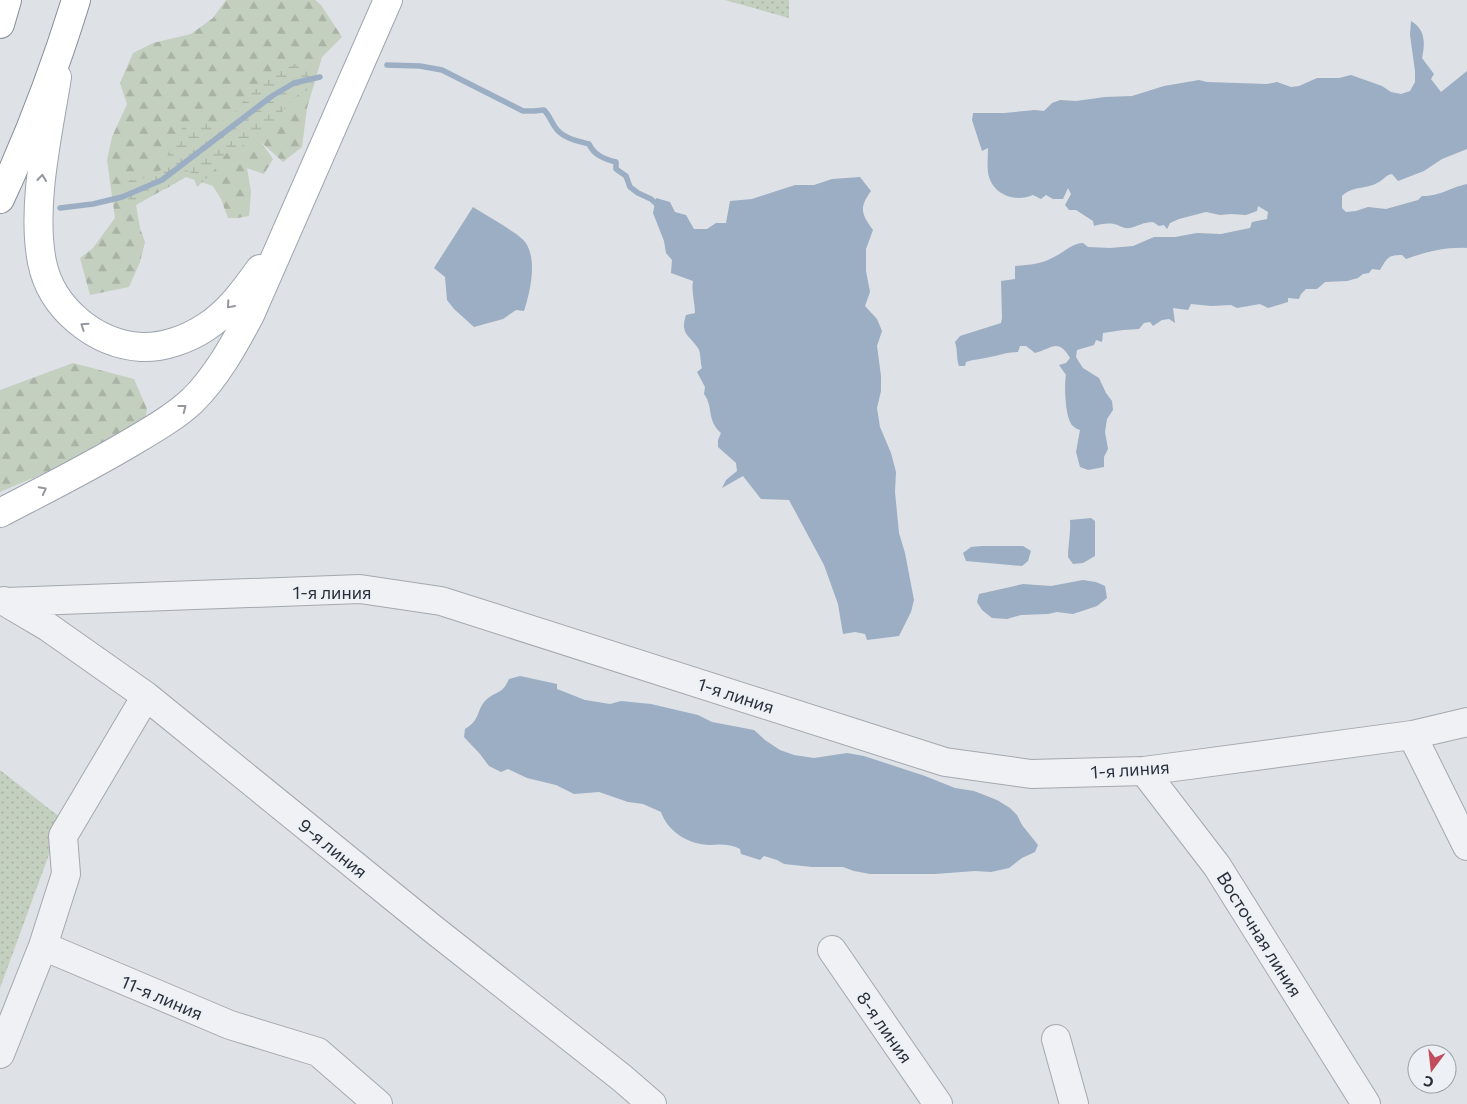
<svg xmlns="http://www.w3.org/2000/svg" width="1467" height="1104" font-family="Commissioner,sans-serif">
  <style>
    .forest { fill: url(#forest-firs) }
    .wetland { fill: url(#wetland-marsh) }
    .garden { fill: url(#garden-dots) }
    .water { fill: #9baec3 }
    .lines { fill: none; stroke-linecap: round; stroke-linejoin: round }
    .stream { stroke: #9baec3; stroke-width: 5.5 }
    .minor-casing { stroke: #a4a8af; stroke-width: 30 }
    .major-casing { stroke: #9ea5b0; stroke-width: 30 }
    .highway-casing { stroke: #868e9b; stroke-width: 30 }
    .minor { stroke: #f0f1f5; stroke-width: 28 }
    .major { stroke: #fff; stroke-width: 28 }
    .highway { stroke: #fff; stroke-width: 28 }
    .oneway { stroke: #94979d }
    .labels { text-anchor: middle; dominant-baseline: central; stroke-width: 5; stroke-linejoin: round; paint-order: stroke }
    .street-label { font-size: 18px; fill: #282f3b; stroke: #edf0f4 }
  </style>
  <defs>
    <pattern id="forest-firs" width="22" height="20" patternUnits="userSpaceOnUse" patternTransform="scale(1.25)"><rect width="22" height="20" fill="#c3cfbf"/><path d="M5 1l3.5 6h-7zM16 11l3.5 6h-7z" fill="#a8b2a5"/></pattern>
    <pattern id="wetland-marsh" width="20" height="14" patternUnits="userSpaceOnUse" patternTransform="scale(1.25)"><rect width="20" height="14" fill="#c3cfbf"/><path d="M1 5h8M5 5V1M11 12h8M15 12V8" fill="none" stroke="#a8b2a5"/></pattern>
    <pattern id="garden-dots" width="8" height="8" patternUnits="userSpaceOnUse" patternTransform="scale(1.25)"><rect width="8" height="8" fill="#c3cfbf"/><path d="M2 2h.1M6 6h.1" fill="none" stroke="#a8b2a5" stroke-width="1.8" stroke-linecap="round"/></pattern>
  </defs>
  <rect width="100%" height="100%" fill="#dee1e6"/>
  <path class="forest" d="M226,0h89l6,5 21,32 -20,20 -15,51 -5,39 -19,15 -22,-20 12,17 -9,15 -17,-6 4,24 -2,24 -12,2h-9l-7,-19 -8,-13 -27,-9 -50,28 4,23 5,14 -5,20 -11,25 -39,8 -10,-37 13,-10 22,-30 -8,-58 5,-23 15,-33 -7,-21 13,-30 20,-10 38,-9 22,-16z
    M73,363l61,16 13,30 -2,11 -96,51 -49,21v-102z"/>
  <path class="wetland" d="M290,65c17,2 18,7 23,22l-20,11 -9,10 -4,9 -13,12 -11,5 -16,14 -9,-1 -19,26 -15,14 -5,-14 -6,-3 -7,5 -3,7 -10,7 -8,-1 -25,14h-5l1,-8 -7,-7 8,-7 11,-1 20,-9 10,-23 9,-11 2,-8c16,-14 35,1 50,-12 3,-3 5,-7 7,-10 15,-17 32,-30 51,-41z"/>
  <path class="garden" d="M725,0h64v18z
    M0,770l62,49 -62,169z"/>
  <path class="water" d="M1411,21c15,9 14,23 11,37l12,16 -3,5 10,13 26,-21v78l-25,10 -18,12 -26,10 -6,-7c-6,1 -8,5 -13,8 -13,8 -25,3 -37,14v12l4,4 10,-1 12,-4 18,2 32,-9 4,-4c19,0 27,-8 45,-12v64c-22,-1 -41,4 -61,11l-4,-4c-14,0 -15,3 -22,15l-8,-1 -3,4 -6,1 -5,4 -11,3 -22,1 -8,7h-11l-5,5 -2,5 -11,-1v4l-20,6 -8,-4 -23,4 -6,-3 -20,1 -20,-2 -3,6 -15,-2 2,15 -6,-4 -7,1 -9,6 -3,-4 -6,1 -5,6 -16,1 -20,3 -1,9 -6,-2 -2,5 -17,5 -1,7 3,5 4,6 16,10 7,15 6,8 1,9 -6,9 -2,13 3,17 -4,8v10l-16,3 -8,-3 -4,-15 4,-22c-3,-1 -5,-2 -7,-4 -8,-7 -9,-41 -7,-51l-7,-10 7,-2 4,-5c-12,-21 -19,-9 -35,-5l-9,-7h-6l-2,6c-10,0 -18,3 -28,5 -8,2 -16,2 -24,5l-1,4h-6c-3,-8 -1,-15 -4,-24l5,-6 41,-13 1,-5 -1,-37 14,-2v-13c14,-1 27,-2 39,-9 11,-5 16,-13 29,-14l5,4 22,1 23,-2 21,-9h21l22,-4 24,1 29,-6 2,-6 15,-3 1,-7 -10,-6 -1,5 -11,4 -15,-1 -11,1 -14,-3 -27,7 -9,4 -3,6 -3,-4 -5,1 -6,-4c-9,0 -15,4 -23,6 -7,1 -10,-3 -16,-4 -7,-1 -14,0 -20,2l-1,-5 -17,-11h-7l-4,-5 6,-11 -3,-6 -5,11h-10l-7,-4 -5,4 -8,-4c-19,8 -42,-1 -45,-23 -1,-8 0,-16 0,-24l-6,3 -10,-31 1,-7h31l31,-3 9,1 8,-8 8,-3 16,1 29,-4 27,-1 32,-10 35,-6 8,2 60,2 10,-2 14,5 8,-1 18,-8h22l12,-3 31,11 9,6 10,2 9,-3 5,-9v-11l-5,-36z
    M860,177l11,14c-12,17 -10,22 2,39l-7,19v22l4,21 -5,14 12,13 5,12 -5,15 4,30v15l-4,17 3,19 11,26 5,19 -1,20 4,41 6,20 9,47 -3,12 -12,24 -32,4 -2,-6 -10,-2 -12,2 -5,-30 -14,-39 -35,-65 -28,-1 -18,-23 -21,12 4,-8 11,-9 -1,-8 -18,-16v-7l3,-7c-15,-14 -7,-25 -17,-39l1,-7 -8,-15 5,-4c-2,-6 -1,-16 -4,-20 -10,-14 -18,-14 -12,-33l9,-2c0,-11 -4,-21 -2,-32l-22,-8 1,-13 -6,-7 -2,-12 -11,-28 3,-15 14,4 5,10 11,3 8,14h13l9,-6h10l4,-22 22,-2 43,-14h19l18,-6z
    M473,207c11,7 45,26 52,35 13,17 5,51 -1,69l-8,-1 -13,9 -29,8 -20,-18 -7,-9 -2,-23 -11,-9z
    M1091,518l4,3v35l-12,7 -10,1 -5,-7c0,-13 3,-24 2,-37z
    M982,546h41l8,5 -3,10 -6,5 -56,-5 -3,-8 8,-6z
    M1083,580l13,2 9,4 2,12 -10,8 -24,8 -16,-2 -9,2 -27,1 -14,4 -15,-1 -10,-8 -5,-8 2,-8 44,-10 28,2z
    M520,676l37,8v5l28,11 25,4 11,-3 30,3 47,11 14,7 42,8 11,10 15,10 14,5 20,3 33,-5 17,3 61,20 30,12 19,3 23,9 13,8 7,7 5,10 16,20 -3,7 -13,6 -13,10 -18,4 -16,-1 -40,3h-65l-16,-3 -11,-4h-31l-28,-3 -7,-4 -13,-4 -4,4 -19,-6 -1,-5c-9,-5 -20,-5 -30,-4 -21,0 -43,-14 -49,-33l-18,-8 -15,-2 -29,-10 -25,2 -18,-9 -29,-7 -19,-9 -7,3 -12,-6 -9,-12 -16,-17 1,-8c16,-9 11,-19 21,-29 11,-10 16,-5 23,-21z"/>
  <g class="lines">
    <path class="stream" d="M387,65l33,1 22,4 81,41h11l10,-1c5,5 7,11 11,17 7,11 22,14 34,17 5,11 15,15 27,18v7l10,7 4,11 8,6 13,6 10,9
      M60,208l33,-4 29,-7 40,-17 110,-84 22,-13 26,-6"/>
    <defs>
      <path id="minor" d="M4,601l44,26 98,69 287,233 189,149 30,26
        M7,602l353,-13 81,12 504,161 86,12 113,-3 268,-36 55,-13
        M146,696l-83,140 3,38 -23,72 187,79 88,27 60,52
        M1412,735l55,111
        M1144,771l73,95 149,238
        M832,950l106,154
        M1056,1039l18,65
        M0,1054l43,-108"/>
      <path id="major" d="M57,77c-9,57 -26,129 -15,185 9,46 53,82 99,85 22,1 47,-8 65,-20 22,-14 39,-37 54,-58
        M0,513c44,-23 88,-45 130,-70 22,-13 45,-26 63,-43 24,-24 41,-55 57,-85l138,-315"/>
      <path id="highway" d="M0,24l7,-24
        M0,199c30,-65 55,-131 76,-199"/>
    </defs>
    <use href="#minor" class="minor-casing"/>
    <use href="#major" class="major-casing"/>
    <use href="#highway" class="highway-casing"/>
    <use href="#minor" class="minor"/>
    <use href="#major" class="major"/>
    <use href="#highway" class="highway"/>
  </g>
  <defs><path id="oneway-chevron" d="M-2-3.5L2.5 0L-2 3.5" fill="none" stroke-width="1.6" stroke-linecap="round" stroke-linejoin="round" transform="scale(1.25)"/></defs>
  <g class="oneway">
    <use href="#oneway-chevron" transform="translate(42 178) rotate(-84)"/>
    <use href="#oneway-chevron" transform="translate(230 305) rotate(131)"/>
    <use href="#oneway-chevron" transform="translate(84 326) rotate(-146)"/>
    <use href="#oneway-chevron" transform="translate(183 408) rotate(-38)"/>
    <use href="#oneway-chevron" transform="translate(43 490) rotate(-27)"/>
  </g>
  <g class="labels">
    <g class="street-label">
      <text x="332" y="592">1-я линия</text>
      <text transform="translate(736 695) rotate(18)">1-я линия</text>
      <text transform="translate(1130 769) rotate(-4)">1-я линия</text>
      <text transform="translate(333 848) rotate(39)">9-я линия</text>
      <text transform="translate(1260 934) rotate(58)">Восточная линия</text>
      <text transform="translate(162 997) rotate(23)">11-я линия</text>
      <text transform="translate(885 1027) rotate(55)">8-я линия</text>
    </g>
  </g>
  <g transform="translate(1432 1069) rotate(195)"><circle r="24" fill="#edf0f4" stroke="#9ea3aa"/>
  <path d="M0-4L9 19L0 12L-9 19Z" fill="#c14c5c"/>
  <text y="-8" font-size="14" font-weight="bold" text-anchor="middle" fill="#282f3b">С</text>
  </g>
</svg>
